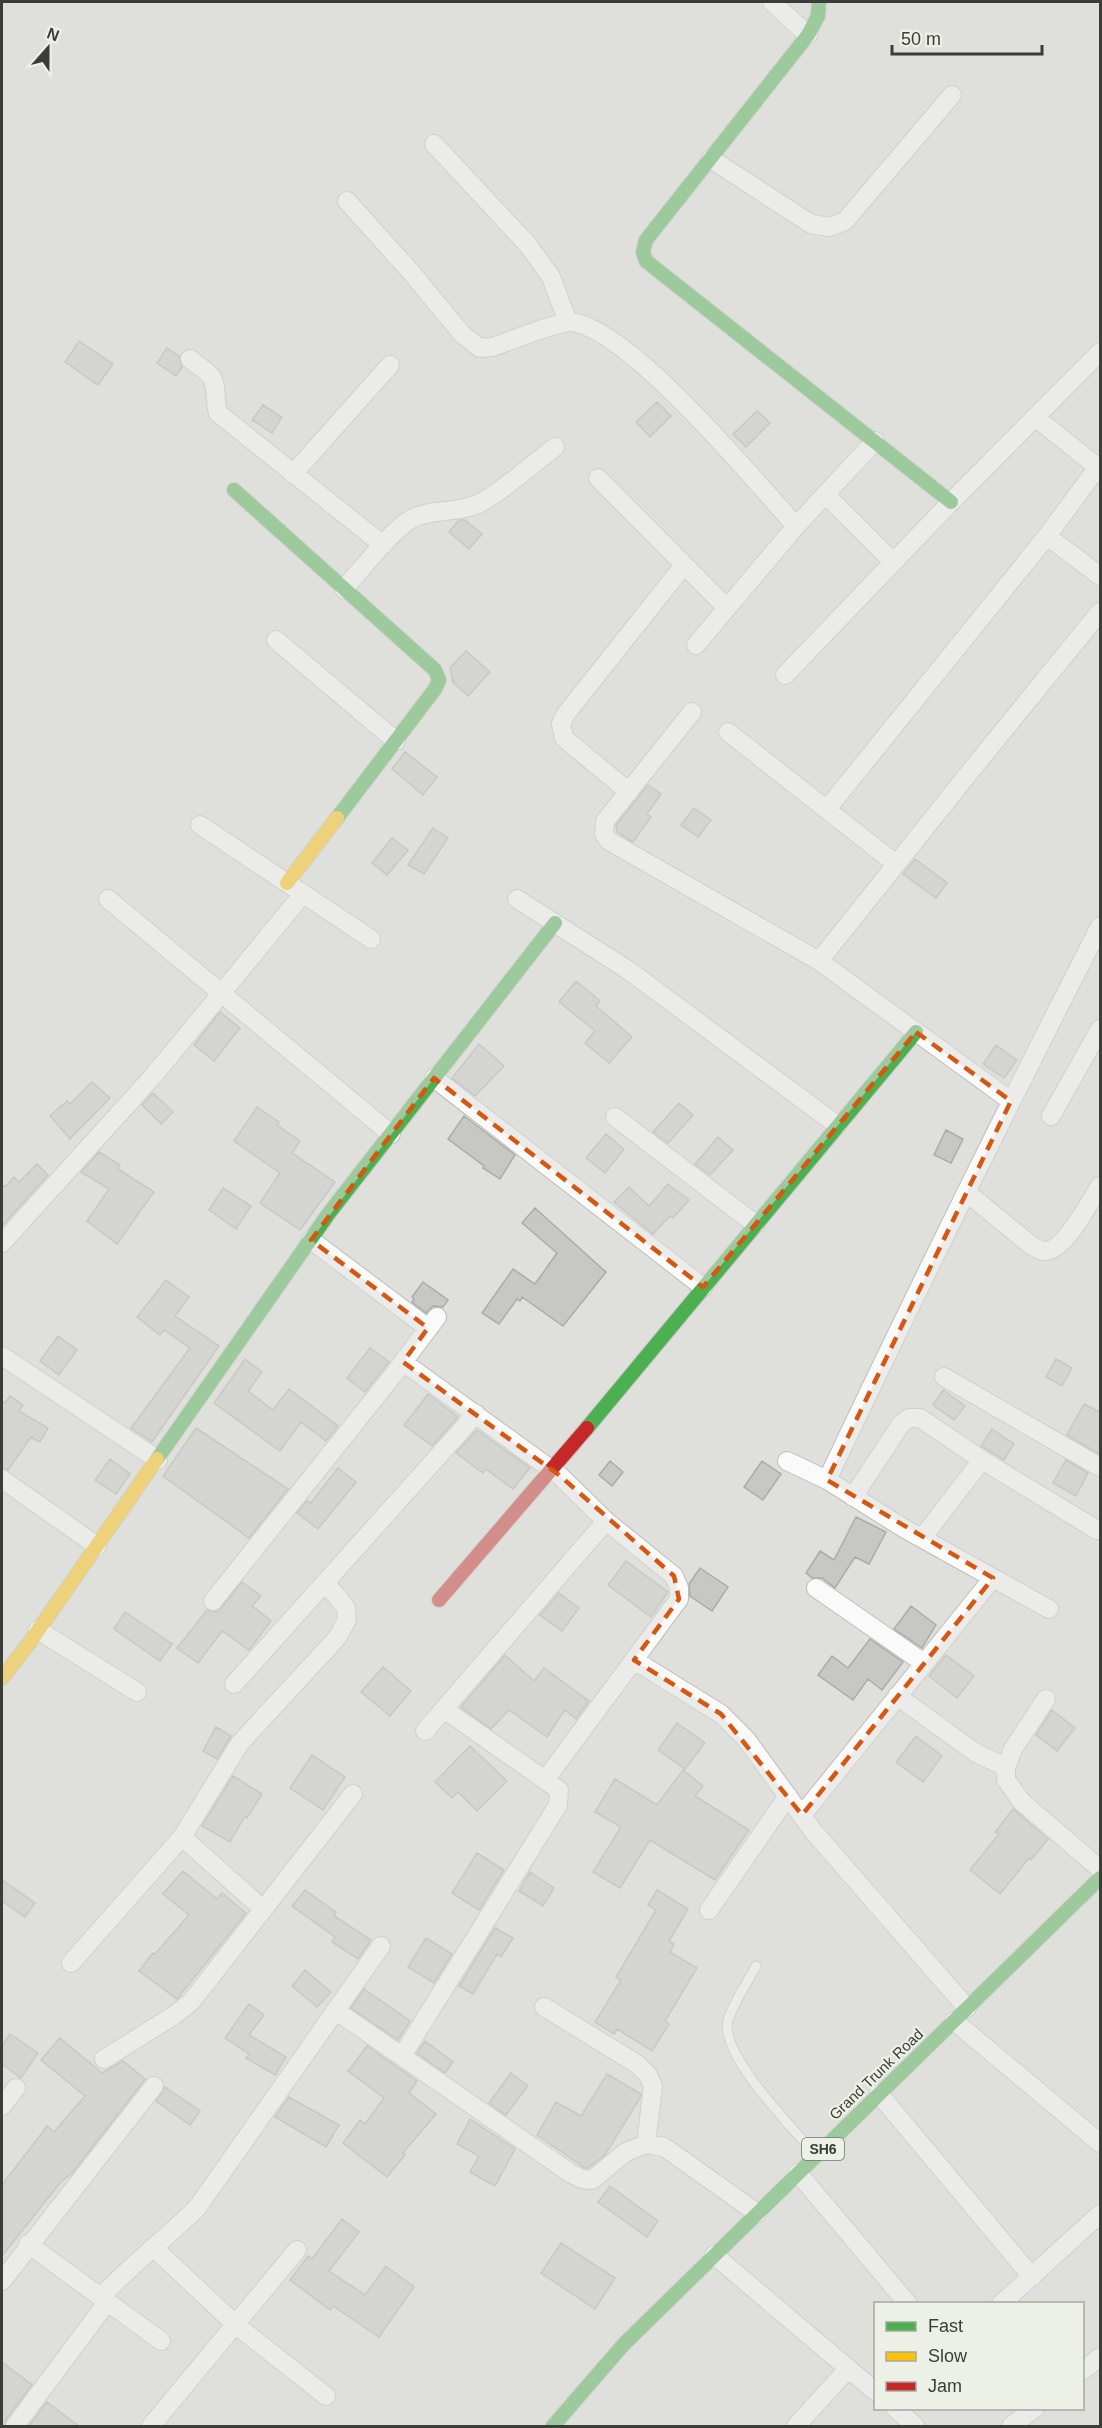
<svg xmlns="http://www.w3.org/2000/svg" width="1102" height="2428" font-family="Helvetica,sans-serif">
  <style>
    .building { fill: #c7c8c4; stroke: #abaca8; stroke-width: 1.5 }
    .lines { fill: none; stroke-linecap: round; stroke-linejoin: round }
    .lane-casing { stroke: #bdbeba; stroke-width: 11 }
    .street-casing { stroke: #bdbeba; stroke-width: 20 }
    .fast-casing { stroke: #bdbeba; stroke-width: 16 }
    .slow-casing { stroke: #bdbeba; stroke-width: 16 }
    .jam-casing { stroke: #bdbeba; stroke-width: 16 }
    .lane { stroke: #fafafa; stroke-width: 9 }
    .street { stroke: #fafafa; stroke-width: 18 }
    .fast { stroke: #4caf50; stroke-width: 14 }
    .slow { stroke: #ffc107; stroke-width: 14 }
    .jam { stroke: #c62828; stroke-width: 14 }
    .marked { fill: none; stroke: #d75610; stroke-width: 4.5; stroke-dasharray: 12 8; stroke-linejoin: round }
    .labels { text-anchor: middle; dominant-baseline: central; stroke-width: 4.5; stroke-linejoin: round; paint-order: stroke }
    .shield { fill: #edf0e6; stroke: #71736d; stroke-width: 1.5 }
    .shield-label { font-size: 14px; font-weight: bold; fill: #3c3d39 }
    .street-label { font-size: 15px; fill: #3c3d39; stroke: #edf0e6 }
  </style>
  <rect width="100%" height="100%" fill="#dfe0db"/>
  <path class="building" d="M79,341l34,23 -15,21 -33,-23z
    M167,348l12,8 3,11 -6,9 -19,-13z
    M657,402l14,14 -21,21 -14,-15z
    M263,405l19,12 -10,16 -20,-13z
    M757,411l13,12 -24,24 -13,-13z
    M459,520h6l17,14 -13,15 -20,-17z
    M466,651l24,21 -22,24 -15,-14 -3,-14z
    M405,752l32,25 -14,18 -31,-26z
    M648,785l13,9 -14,20 4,3 -18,25 -16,-10 -1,-7z
    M694,808l17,12 -13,17 -17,-12z
    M433,828l15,10 -24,36 -16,-9z
    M392,838l16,12 -21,25 -15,-12z
    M915,859l32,24 -11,15 -33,-24z
    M576,981l24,20 -4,5 36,31 -23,26 -24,-20 10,-12 -36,-29z
    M220,1012l20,16 -26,33 -20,-16z
    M479,1044l25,22 -29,30 -23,-18z
    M996,1045l21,15 -13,18 -21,-14z
    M92,1082l18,16 -40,41 -20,-23 17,-15 3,3z
    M153,1093l20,19 -12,12 -19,-19z
    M679,1103l14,12 -25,28 -15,-11z
    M257,1107l22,15 -2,3 23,16 -8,12 43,29 -35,48 -40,-27 20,-30 -46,-32z
    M464,1116l51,39 -15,24 -17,-11 1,-2 -36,-27z
    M946,1130l17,9 -12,24 -17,-8z
    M606,1134l18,15 -19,24 -19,-15z
    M718,1137l15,13 -23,25 -15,-11z
    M99,1152l21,13 -2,4 36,23 -37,52 -30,-23 22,-32 -28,-17z
    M37,1164l11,11 -46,51v-40h4l8,-9 5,5z
    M668,1184l21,16 -16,18 -3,-2 -17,18 -39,-32 15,-15 20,19z
    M223,1188l28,18 -15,23 -27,-19z
    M535,1208l71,64 -43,54 -41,-29 -2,4 -3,-2 -18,25 -17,-11 31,-44 22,15 22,-31 -35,-30z
    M166,1280l23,17 -14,19 44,30 -67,96 -21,-14 59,-80 -26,-18 -4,5 -23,-18z
    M423,1282l25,18 -5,7 -10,-1 -7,7 -14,-11 2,-3 -2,-2z
    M58,1336l19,14 -18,25 -19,-14z
    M370,1348l19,14 -24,30 -18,-14z
    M245,1359l17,13 -14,19 25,19 16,-21 49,37 -12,15 -25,-19 -21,29 -66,-48z
    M1056,1359l16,9 -10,18 -16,-9z
    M943,1390l22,16 -11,14 -21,-15z
    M428,1394l30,23 -26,29 -28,-21z
    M10,1396l13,9 -4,6 29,17 -8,14 -9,-5 -23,33 -6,-2v-67l3,2z
    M1084,1404l17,9 -2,41 -32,-19z
    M196,1428l92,61 -39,49 -86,-62z
    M992,1429l22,15 -10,16 -23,-14z
    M477,1430l53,38 -17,21 -27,-20 -3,4 -27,-20z
    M110,1459l20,15 -14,20 -21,-14z
    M1066,1460l22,13 -12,23 -23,-13z
    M610,1461l13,11 -11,14 -13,-11z
    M762,1461l19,13 -18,26 -19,-13z
    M338,1468l18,14 -38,47 -21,-16 10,-12 4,2z
    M856,1517l30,15 -17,32 -14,-7 -20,31 -13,-10h-10l-6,-5 14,-22 14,9z
    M626,1561l42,31 -17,25 -43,-32z
    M700,1568l28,19 -16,24 -22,-15 -1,-12z
    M242,1582l19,14 -9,10 19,15 -22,29 -27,-19 -24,32 -21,-15 30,-38 10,2 4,-4z
    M559,1593l20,15 -17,23 -22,-16z
    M911,1606l25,19 -14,23 -28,-19z
    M125,1612l47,32 -12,17 -46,-32z
    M870,1639l33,23 -21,28 -14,-11 -15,21 -35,-25 14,-19 16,12z
    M505,1655l29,26 10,-13 45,33 -13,18 -11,-9 -18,27 -38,-27 -18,19 -30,-22z
    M946,1655l28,21 -17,22 -28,-22z
    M383,1667l28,24 -21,25 -29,-24z
    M1052,1710l23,18 -18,23 -21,-16z
    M677,1723l28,20 -20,26 -27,-19z
    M216,1727l15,9 -14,23 -14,-8z
    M916,1736l26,20 -19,26 -27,-20z
    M470,1746l37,35 -30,30 -19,-19 -6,6 -17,-16z
    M312,1755l33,22 -22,33 -33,-22z
    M683,1770l20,16 -8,10 54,34 -34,50 -65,-40 -30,48 -27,-16 28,-45 -26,-15 20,-33 42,26z
    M233,1776l29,18 -15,24 -2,-2 -15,26 -28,-16z
    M1013,1809l35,30 -17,21 -2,-2 -29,36 -30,-24 29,-36 -4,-2z
    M477,1853l27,17 -25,40 -27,-17z
    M183,1871l34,28 5,-6 24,20 -69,86 -38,-28 14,-18 2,1 34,-39 -26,-21z
    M530,1872l24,16 -11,18 -24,-15z
    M2,1880l33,23 -10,14 -23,-16z
    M305,1890l31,22 -2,4 37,24 -13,19 -26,-17 3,-5 -43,-31z
    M657,1890l31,19 -19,32 5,3 -4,8 27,16 -32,53 4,3 -17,27 -35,-22 -3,5 -19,-12 26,-42 -5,-3 40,-67 -8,-5z
    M495,1928l18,10 -12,19 -4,-3 -24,40 -14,-8z
    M426,1938l26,16 -18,29 -26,-16z
    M305,1970l26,22 -14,15 -25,-21z
    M364,1989l46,32 -12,19 -47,-32z
    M249,2004l15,11 -15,20 37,22 -11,18 -29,-17 3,-4 -24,-16z
    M10,2034l28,19 -17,25 -19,-14v-18z
    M60,2038l42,35 21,-12 22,18 -72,93 -13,11 -58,73v-71l45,-59 7,6 31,-36 -44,-36z
    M425,2041l28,21 -8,11 -28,-20z
    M367,2046l50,35 -8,12 27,21 -33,39 2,2 -18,22 -44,-34 17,-23 5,4 19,-26 -36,-27z
    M511,2073l17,13 -22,29 -17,-12z
    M607,2074l34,20 -1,4 -35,57 -17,13h-3l-48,-33 19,-33 25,14z
    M165,2087l35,24 -10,14 -34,-24z
    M289,2097l50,28 -13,22 -51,-30z
    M470,2119l45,30 -20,37 -25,-14 9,-16 -22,-12z
    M610,2186l48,35 -11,16 -49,-35z
    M342,2219l17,13 -30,39 36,24 21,-29 28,21 -35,50 -46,-31 -3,4 -40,-30 18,-24 4,3z
    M561,2243l54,35 -20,31 -54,-36z
    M2,2362l30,23 -26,34 -2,8h-2z
    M47,2402l33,25 -51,-1z"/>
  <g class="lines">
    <defs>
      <path id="lane" d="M756,1966c-9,17 -22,36 -28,54 -9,34 64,107 86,133"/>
      <path id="street" d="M772,2l36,33
        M434,144l94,101 23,32 17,45
        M711,159l100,65 18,3 16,-6 107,-126
        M347,201l63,70 52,63 18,14 12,-1c15,-5 68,-26 79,-25 58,6 183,158 225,204
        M190,359c6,5 14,10 20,16 8,9 4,26 8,38l165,132
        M1035,417l65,52
        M293,474l97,-109
        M598,478l129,130
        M825,494l68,68
        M1047,536l53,40
        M344,589c16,-18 47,-58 67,-70 20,-11 49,-5 71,-17 23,-13 52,-39 73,-55
        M276,640l120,101
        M696,645l100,-119 79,-85
        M785,675l166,-173 149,-150
        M692,712l-87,109 -1,13 5,7 210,120 192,140
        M728,732l168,132
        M629,792l-65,-54 -3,-14 4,-9 119,-150
        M827,809l220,-273 51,-69
        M200,825l171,114
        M108,899l283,235
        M517,899l111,71 209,155
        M819,961l158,-198 123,-151
        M434,1078l269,209
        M1051,1116l49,-87
        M615,1117l140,107
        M966,1192l66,54c4,2 9,5 13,5 20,0 45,-50 55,-65
        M311,1240l117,88
        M2,1243l152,-168 149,-181
        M2,1356l156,104
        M403,1362l156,113 47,46 68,55 5,12v11l-134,181
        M944,1377l156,90
        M787,1461l40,19 78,49 144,80
        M2,1479l95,67
        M827,1480c88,-186 179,-370 273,-554
        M853,1497l48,-73 8,-6h11l62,42 115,70
        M922,1538l60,-78
        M816,1588l108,75
        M213,1601l181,-227 43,-57
        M38,1630l99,62
        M634,1660l87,54 25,25 67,92 154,177
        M234,1684l242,-270
        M897,1696l79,57 30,14
        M1046,1699l-33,50 -7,18v13l16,22 78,67
        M425,1731l181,-210
        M802,1815l191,-237
        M182,1837l81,72
        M709,1910l79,-114
        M71,1963l111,-126 58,-94 97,-105 10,-18 -1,-12 -21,-26
        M544,2007l93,57 11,11 5,11 -7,58
        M335,2010l235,163 12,6 10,1 34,-28 20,-8 18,3 93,66
        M954,2021l146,122
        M402,2056l156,-251 1,-15 -115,-81
        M104,2059l69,-43 18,-14 162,-208
        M879,2094l153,183
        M2,2106l14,-18
        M798,2173l110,131
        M28,2244l133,97
        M154,2248l82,77 90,71
        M714,2255l162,137
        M2,2281l152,-195
        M101,2297c30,-32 64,-58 96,-89l184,-262
        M1001,2304l99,-90
        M1082,2371l18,-14
        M895,2408l20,18
        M15,2426l93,-125
        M151,2426l146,-176
        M796,2426l52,-57
        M1011,2426l24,-18"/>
      <path id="fast" d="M819,2l-1,14 -10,19 -162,205 -3,12 3,9 305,241
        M234,490l201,180 4,10 -4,9 -98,129
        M587,1428l329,-396
        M157,1459l172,-246 226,-290
        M553,2426l71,-82 476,-466"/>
      <path id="slow" d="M287,883l50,-65
        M2,1678l28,-36 127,-183"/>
      <path id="jam" d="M439,1600l148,-172"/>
    </defs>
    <use href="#lane" class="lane-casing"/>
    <use href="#street" class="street-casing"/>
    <use href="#fast" class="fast-casing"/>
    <use href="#slow" class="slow-casing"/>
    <use href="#jam" class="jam-casing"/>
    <use href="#lane" class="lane"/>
    <use href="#street" class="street"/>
    <use href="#fast" class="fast"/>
    <use href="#slow" class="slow"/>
    <use href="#jam" class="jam"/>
  </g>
  <path d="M0 0H1102V2428H0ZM916,1032l95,69 -184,379 166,98 -191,237 -81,-101 -87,-54 45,-61 -5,-23 -115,-101 -156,-113 25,-34 -117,-88 123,-162 269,209z" fill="#dfe0db" fill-opacity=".55" fill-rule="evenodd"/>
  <path class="marked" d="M916,1032l95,69 -184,379 166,98 -191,237 -81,-101 -87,-54 45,-61 -5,-23 -115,-101 -156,-113 25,-34 -117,-88 123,-162 269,209z"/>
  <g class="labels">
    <rect class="shield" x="802" y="2138" width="42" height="22" rx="4.5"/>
    <g class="shield-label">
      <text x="823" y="2149">SH6</text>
    </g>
    <g class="street-label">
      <text transform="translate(876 2074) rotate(-44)">Grand Trunk Road</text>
    </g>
  </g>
  <rect width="1102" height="2428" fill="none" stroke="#3c3d39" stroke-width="6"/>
  <rect x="874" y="2302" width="210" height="108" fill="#edf0e6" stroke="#a6a8a1" stroke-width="1.5"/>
  <rect x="886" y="2322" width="30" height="9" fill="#4caf50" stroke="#a6a8a1" stroke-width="1.5"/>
  <text x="928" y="2332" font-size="18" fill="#3c3d39">Fast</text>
  <rect x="886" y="2352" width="30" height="9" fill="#ffc107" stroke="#a6a8a1" stroke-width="1.5"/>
  <text x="928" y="2362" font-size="18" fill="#3c3d39">Slow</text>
  <rect x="886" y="2382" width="30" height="9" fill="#c62828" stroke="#a6a8a1" stroke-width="1.5"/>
  <text x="928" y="2392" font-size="18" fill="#3c3d39">Jam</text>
  <g transform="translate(48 48) rotate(21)" stroke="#edf0e6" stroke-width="4.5" paint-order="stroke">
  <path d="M0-4.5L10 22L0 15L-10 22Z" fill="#3c3d39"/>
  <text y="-9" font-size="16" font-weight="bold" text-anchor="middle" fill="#3c3d39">N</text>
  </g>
  <path d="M892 45v9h150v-9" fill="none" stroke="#3c3d39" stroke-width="3"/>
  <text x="901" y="45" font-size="18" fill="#3c3d39" stroke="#edf0e6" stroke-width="4.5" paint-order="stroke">50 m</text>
</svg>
